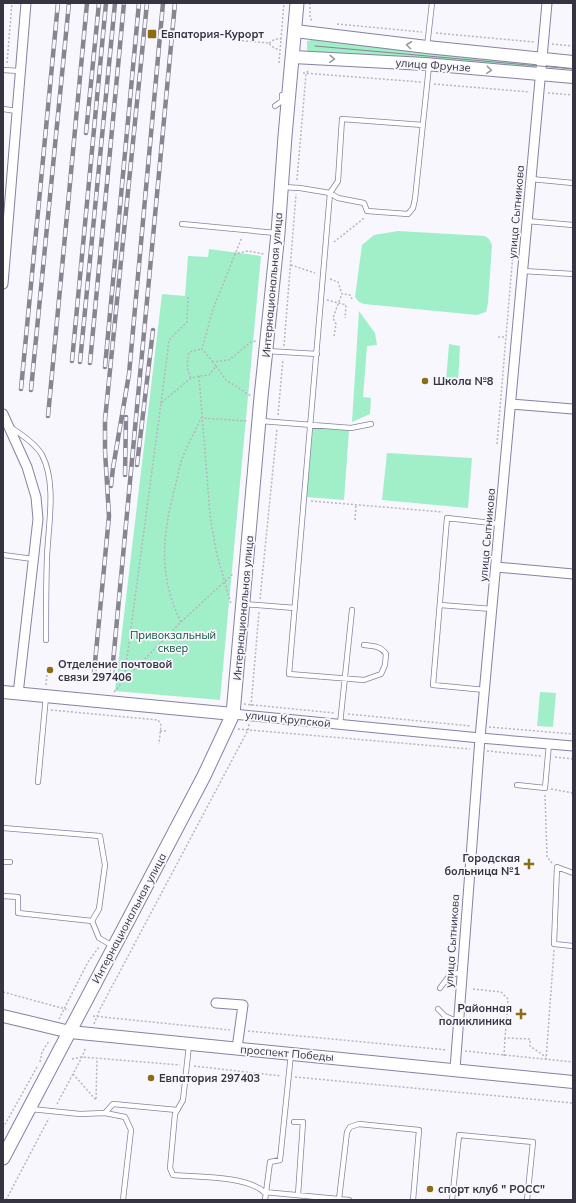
<svg xmlns="http://www.w3.org/2000/svg" width="576" height="1203" font-family="Mulish,sans-serif">
  <style>
    .green { fill: #a1efc8 }
    .lines { fill: none; stroke-linecap: round; stroke-linejoin: round }
    .service-casing { stroke: #8782a2; stroke-width: 6 }
    .minor-casing { stroke: #8782a2; stroke-width: 11 }
    .tertiary-casing { stroke: #8782a2; stroke-width: 14 }
    .secondary-casing { stroke: #8782a2; stroke-width: 15 }
    .path { stroke: #b7b5be; stroke-width: 1.5; stroke-dasharray: 2 2; stroke-linecap: butt }
    .service { stroke: #fff; stroke-width: 4.5 }
    .minor { stroke: #fff; stroke-width: 9 }
    .tertiary { stroke: #fff; stroke-width: 12 }
    .secondary { stroke: #fff; stroke-width: 13 }
    .tram { stroke: #878590; stroke-width: 1 }
    .rail-casing { stroke: #878590; stroke-width: 4.5 }
    .rail { stroke: #f8f7fe; stroke-width: 3; stroke-dasharray: 9; stroke-linecap: butt }
    .oneway { stroke: #9b9aa0 }
    .poi-dot { fill: #8c6e11; stroke: #f8f7fe; stroke-width: 1.5 }
    .labels { text-anchor: middle; dominant-baseline: central; stroke-width: 3.5; stroke-linejoin: round; paint-order: stroke }
    .poi-label { font-size: 11px; font-weight: bold; fill: #373442; stroke: #f8f7fe; text-anchor: start }
    .street-label { font-size: 11px; fill: #373442; stroke: #f8f7fe }
    .park-label { font-size: 11px; fill: #0d5036; stroke: #f8f7fe }
  </style>
  <rect width="100%" height="100%" fill="#f8f7fe"/>
  <path class="green" d="M316,39l219,24v6l-227,-16 -1,-3v-9z
    M398,231l87,5 4,3 3,6 -4,58 -2,9 -9,3 -113,-11 -5,-2 -4,-5 7,-52 12,-10z
    M209,249l52,7 -41,444 -105,-9 47,-397 23,2 3,-40 20,1z
    M359,311l16,22 2,12 -10,1 -4,51 8,1 -1,16 -18,8z
    M449,344l11,2 -2,36 -12,-1z
    M313,428l36,2 -5,70 -38,-3z
    M387,453l85,5 -4,50 -86,-8z
    M540,692l16,1 -3,34 -16,-1z"/>
  <g class="lines">
    <defs>
      <path id="service" d="M427,47l5,-44
        M3,70l17,1
        M275,106l7,-5v-6
        M3,109l14,2
        M531,179l42,4
        M282,187l18,1 30,5 8,5 26,5 3,8 41,3 5,-6 2,-9 14,-133
        M527,221l46,4
        M182,224l94,9
        M523,271l50,3
        M267,351l50,3
        M261,421l90,7 20,-4
        M10,427c11,7 26,17 32,28 15,28 6,72 5,102 -1,28 -1,55 -1,83
        M3,555l30,4
        M244,604l51,4
        M440,605l52,4
        M364,645c9,1 17,1 22,9l-1,11 -4,9 -17,6 -75,-6 41,-481 8,-12 4,-62 81,6
        M485,690l-52,-5 14,-167 53,6
        M340,724l12,-114
        M38,782l8,-86
        M517,785l28,3 4,-44
        M3,828l97,8 5,29 -6,44 -7,12
        M3,862h7
        M573,873l-16,-6 -3,77 19,2
        M3,896l15,1v16l74,8 7,17 14,8
        M440,988l10,-13 12,-3
        M438,1009l7,7 13,6
        M189,1045l-6,55 -8,14 -5,54 3,7c24,2 74,1 91,17l85,8
        M31,1109l49,5 25,-1 8,-9 64,6
        M105,1113l20,4 6,13 -8,70
        M294,1122h9l-5,73
        M339,1199l8,-67 3,-5 9,-3 60,6 -6,70
        M265,1200l5,-38 10,-2 11,-106
        M452,1200l7,-65 74,7 -6,58"/>
      <path id="minor" d="M3,284l23,-281
        M511,404l62,5
        M3,414l24,53 9,30 2,22 -20,175
        M496,567l77,7
        M233,714l247,24 93,8
        M216,1003l27,2 -6,43
        M455,1069l25,-331 67,-735"/>
      <path id="tertiary" d="M295,31l132,16 146,15
        M293,57l132,7 148,13
        M3,692l230,22
        M3,1016l67,16 503,50"/>
      <path id="secondary" d="M3,1158l201,-382 29,-62 28,-317 17,-164 7,-97 12,-133"/>
    </defs>
    <use href="#service" class="service-casing"/>
    <use href="#minor" class="minor-casing"/>
    <use href="#tertiary" class="tertiary-casing"/>
    <use href="#secondary" class="secondary-casing"/>
    <path class="path" d="M310,3v15l3,4
      M337,24l85,8
      M436,33l98,9
      M234,40l35,3 2,3 8,4
      M269,43l6,-4h6
      M552,44l21,2
      M7,63l5,-60
      M279,63l5,-60
      M303,73l118,9
      M434,84l96,8
      M548,93l25,2
      M297,180l9,-106 3,-5
      M334,242l29,-23 1,-2
      M234,254l14,-3 16,3
      M291,265l24,8
      M330,279l8,3 4,12 8,1 2,4
      M327,300l19,5 -1,13
      M334,336l2,-12 -3,-6 5,-14 4,-10
      M498,337h8
      M284,346l12,-152
      M213,362l-11,-13 11,-40 29,-72
      M216,366l10,14 25,16
      M199,376l11,139 6,36 15,53
      M191,378c-5,-10 -4,-16 -2,-26l12,-3
      M161,403l8,-63 18,-18 1,-25
      M278,415l5,-56
      M497,444l18,-215
      M311,501l132,11
      M355,520l1,-15
      M260,599l17,-170
      M181,622c-24,-48 -18,-90 -5,-139 2,-7 3,-14 5,-21 5,-15 14,-30 20,-44l47,3
      M125,679l56,-57 53,-49
      M46,685l1,-11
      M114,692l10,-12 37,-277 30,-25 8,-2 10,-1 7,-9 -3,-4 16,-2 22,-18 5,-1
      M244,704l90,9
      M251,706l8,-94
      M51,710l107,10 3,5 -2,19
      M348,714l123,12
      M489,727l84,7
      M238,729l232,20
      M160,731h8
      M487,751l54,5
      M555,757l18,2
      M551,789l22,4
      M545,795l2,62 5,6
      M473,989l28,3 7,7 -3,39 25,1v7l16,11
      M3,992l66,18
      M93,1016l137,14
      M59,1019l29,-57 11,-15
      M94,1024l6,-15 148,-279 1,-6
      M248,1031l199,19
      M465,1051l108,11
      M504,1056l1,-18
      M72,1059l10,-2 98,8
      M546,1060l8,-110
      M40,1062l2,-10 7,-11
      M194,1066l87,10
      M73,1074l23,26 1,-41
      M295,1077l278,26
      M57,1104l25,-47 4,-10
      M3,1128l34,-61
      M6,1200l43,-82"/>
    <use href="#service" class="service"/>
    <use href="#minor" class="minor"/>
    <use href="#tertiary" class="tertiary"/>
    <use href="#secondary" class="secondary"/>
    <path class="tram" d="M315,46l258,23"/>
    <defs>
      <path id="rail" d="M86,133l13,-130
        M72,361l34,-358
        M80,362l35,-359
        M90,363l34,-360
        M105,367l34,-364
        M21,389l37,-386
        M31,390l38,-387
        M48,416l39,-413
        M137,465l16,-135
        M125,475l1,-58
        M111,486l2,-18 16,-94 34,-371
        M94,673l15,-157 -4,-65v-31l42,-417
        M112,673l63,-670"/>
    </defs>
    <use href="#rail" class="rail-casing"/>
    <use href="#rail" class="rail"/>
  </g>
  <defs><path id="oneway-chevron" d="M-2-3.5L2.5 0L-2 3.5" fill="none" stroke-width="1.6" stroke-linecap="round" stroke-linejoin="round"/></defs>
  <g class="oneway">
    <use href="#oneway-chevron" transform="translate(409 45) rotate(-173)"/>
    <use href="#oneway-chevron" transform="translate(332 59) rotate(3)"/>
    <use href="#oneway-chevron" transform="translate(489 70) rotate(5)"/>
  </g>
  <g class="poi-dot">
    <rect x="147" y="29" width="10" height="10" rx="2"/>
    <circle cx="425" cy="381" r="4"/>
    <circle cx="50" cy="670" r="4"/>
    <path d="M527 858h4v4h4v4h-4v4h-4v-4h-4v-4h4z"/>
    <path d="M519 1008h4v4h4v4h-4v4h-4v-4h-4v-4h4z"/>
    <circle cx="151" cy="1078" r="4"/>
    <circle cx="430" cy="1189" r="4"/>
  </g>
  <g class="labels">
    <g class="poi-label">
      <text x="161" y="34">Евпатория-Курорт</text>
      <text x="433" y="381">Школа №8</text>
      <text x="58" y="664">Отделение почтовой<tspan x="58" dy="13">связи 297406</tspan></text>
      <text x="520" y="858" text-anchor="end">Городская<tspan x="520" dy="13">больница №1</tspan></text>
      <text x="512" y="1008" text-anchor="end">Районная<tspan x="512" dy="13">поликлиника</tspan></text>
      <text x="159" y="1078">Евпатория 297403</text>
      <text x="438" y="1189">спорт клуб " РОСС"</text>
    </g>
    <g class="street-label">
      <text transform="translate(433 65) rotate(4)">улица Фрунзе</text>
      <text transform="translate(516 212) rotate(-85)">улица Сытникова</text>
      <text transform="translate(272 285) rotate(-85)">Интернациональная улица</text>
      <text transform="translate(487 535) rotate(-85)">улица Сытникова</text>
      <text transform="translate(243 608) rotate(-85)">Интернациональная улица</text>
      <text transform="translate(288 719) rotate(6)">улица Крупской</text>
      <text transform="translate(129 918) rotate(-62)">Интернациональная улица</text>
      <text transform="translate(452 941) rotate(-86)">улица Сытникова</text>
      <text transform="translate(287 1053) rotate(5)">проспект Победы</text>
    </g>
    <g class="park-label">
      <text x="173" y="635">Привокзальный<tspan x="173" dy="13">сквер</tspan></text>
    </g>
  </g>
  <rect width="576" height="1203" fill="none" stroke="#373442" stroke-width="8"/>
</svg>
